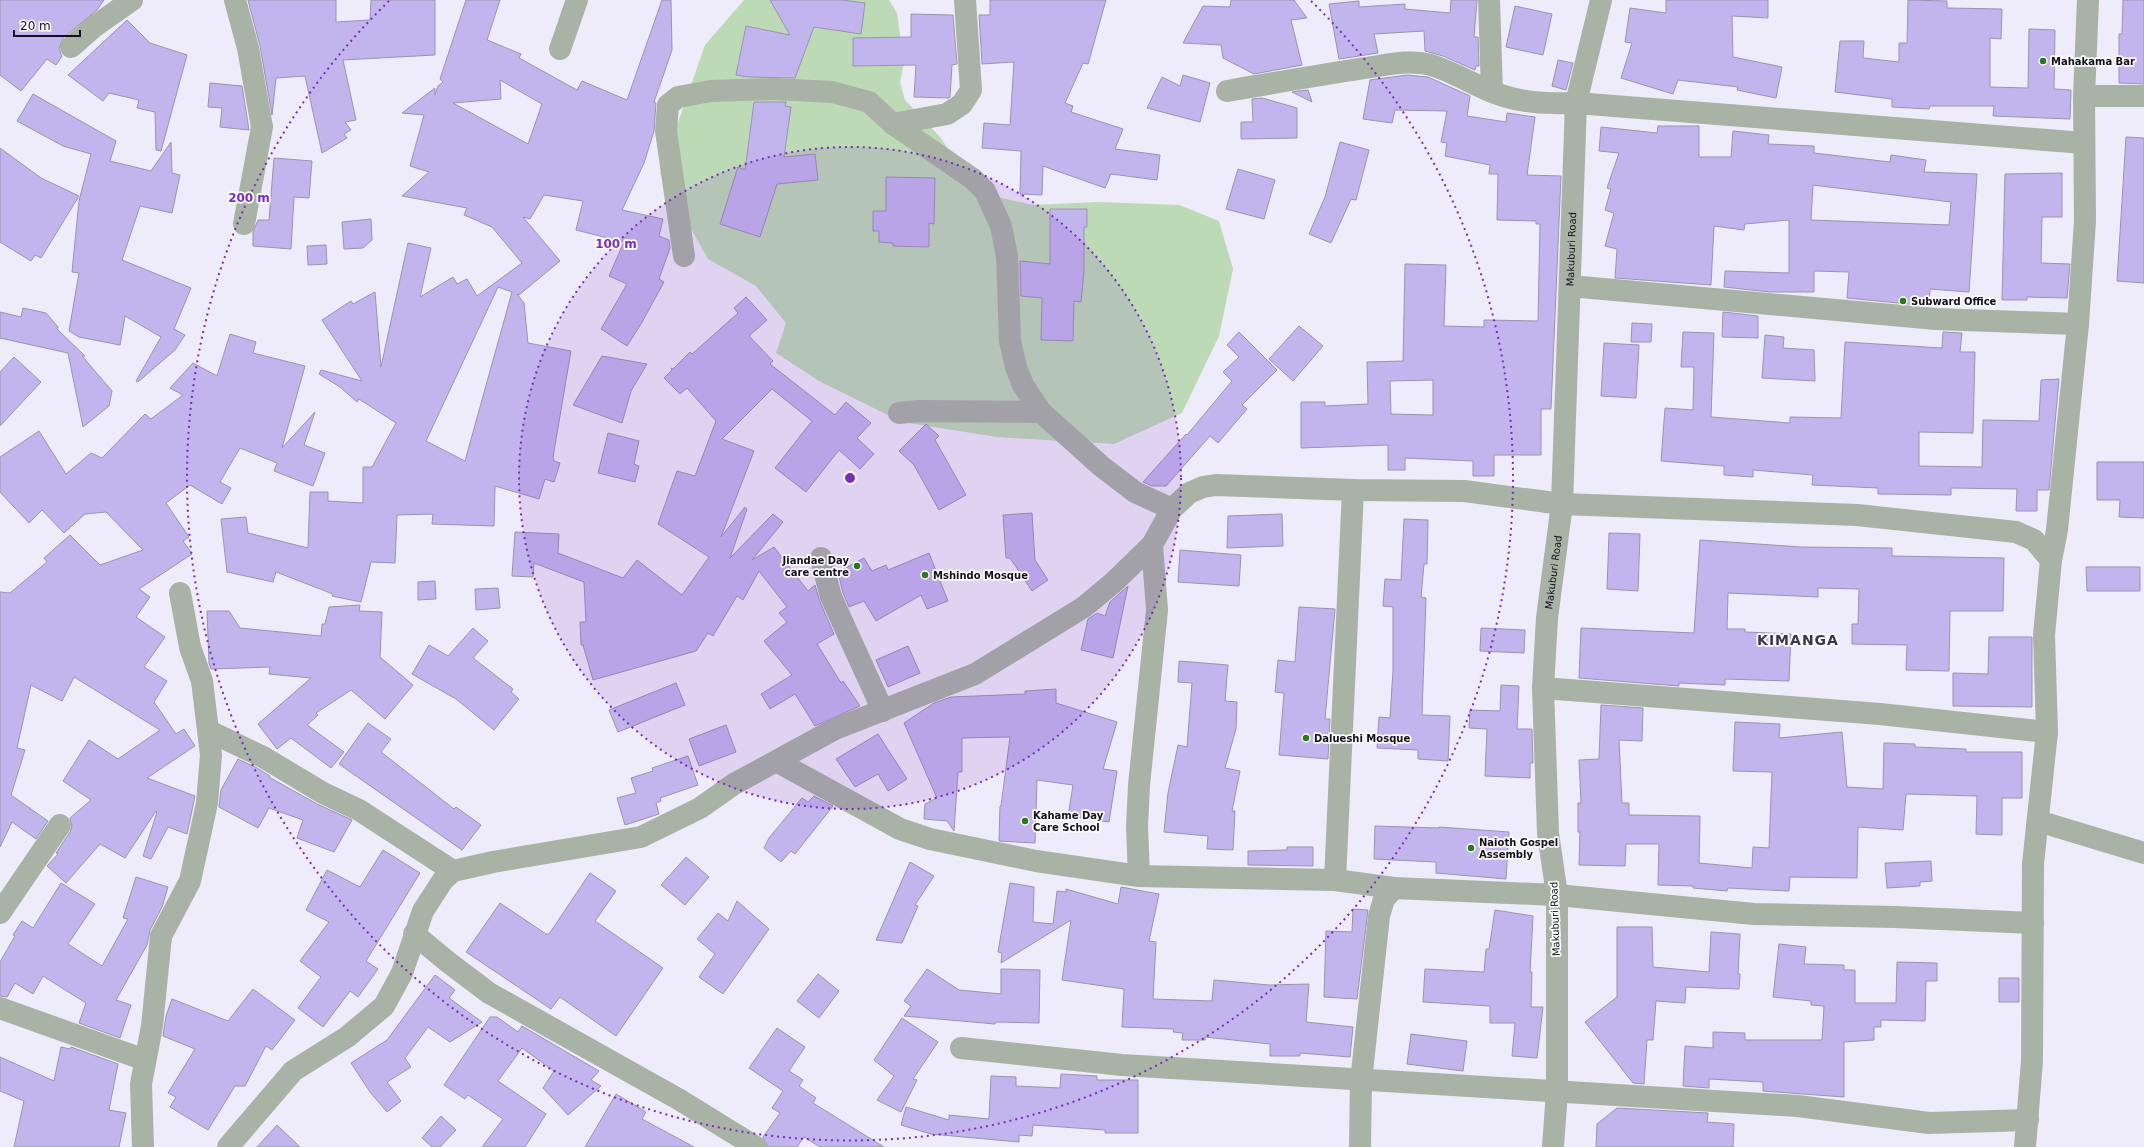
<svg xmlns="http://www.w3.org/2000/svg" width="2144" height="1147" font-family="'DejaVu Sans',sans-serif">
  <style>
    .green { fill: #bcdab5 }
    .building { fill: #c2b5ee; stroke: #9b93b4; fill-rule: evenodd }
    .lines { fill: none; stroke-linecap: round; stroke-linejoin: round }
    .minor { stroke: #a8b2a5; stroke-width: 22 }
    .ring { fill: none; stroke: #7b2cbf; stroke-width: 2; stroke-dasharray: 2 4 }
    .poi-dot { fill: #2d7619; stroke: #fbfbfb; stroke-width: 1.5 }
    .labels { text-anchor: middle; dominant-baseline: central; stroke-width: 3.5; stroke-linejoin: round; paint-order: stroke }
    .poi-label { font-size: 10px; font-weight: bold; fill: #120f1b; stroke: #fbfbfb; text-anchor: start }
    .street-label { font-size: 10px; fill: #120f1b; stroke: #fbfbfb }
    .district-label { font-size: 14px; font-weight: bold; letter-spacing: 1px; fill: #3c3550; stroke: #fbfbfb }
    .centre { fill: #7b2cbf; stroke: #fbfbfb; stroke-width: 2 }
    .ring-label { font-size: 12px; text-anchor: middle; font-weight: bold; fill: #7b2cbf; stroke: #fbfbfb; stroke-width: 3.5; stroke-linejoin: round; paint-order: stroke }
  </style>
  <rect width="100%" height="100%" fill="#eeebfa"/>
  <path class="green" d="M744,0h145l8,13 7,50 -4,19 5,18 35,37 18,26 39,34 36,8 65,-3 81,3 40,16 14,48 -14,67 -37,77 -68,31 -117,-7 -95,-15 -83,-41 -43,-28 10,-30 -30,-37 -48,-27 -48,-85 45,-129z"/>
  <path class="building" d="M0,0h104l-7,10 -34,28 -4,11 3,7 -6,9 -9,-6 -26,32 -21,-16z
    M248,0h88v22l34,-2 1,-20h64v55l-92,5 13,60 -11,2 6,8 -7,4 3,4 -25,15 -17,-77 -29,2 -4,37 -12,-69z
    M466,0h34l-13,40 34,14 -2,4 58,32 5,-9 45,19 35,-100h9l1,50 -18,52 2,1 -2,28 -10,32 -22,47 41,9 -4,17 10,4 1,8 -11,31 5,3 -23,42 -14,22 -26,-17 26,-45 -18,-8 15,-34 -48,-12 7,-29 -39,-6 -14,24 -7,-2 37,44 -41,34 -2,-1 7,9 4,40 43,8 -18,106 1,4 6,2 -6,19 -9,-3 -6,20 -44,-13 -1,40 -62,-2 1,-10 -36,1 -2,48 -24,-1 -10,40 -29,-6 1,-2 -57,-22 -3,10 -46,-10 -6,-53 25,-2 2,16 60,15 2,-56h18v9l35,2v-36h9l24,-44 -37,-24 -2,3 -17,-15 -21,-13 2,-4 41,11 -40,-61 29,-19 2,3 22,-12 6,75 27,-124 23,5 -11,49 33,-20 4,7 10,-5 10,17 45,-33 -30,-36 -28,-12 3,-7 -65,-12 27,-24 -19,-6 14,-51 -22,-2 33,-25v7l3,-9 5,-4 -3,-3zM500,80l42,24 -14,40 -75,-41 48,-4zM498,287l14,5 -47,169 -39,-20z
    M770,0h72l23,3 -4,31 -47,-7 -19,51 -46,-1 -13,-2 10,-49 44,9z
    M990,0h116l-18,64 -5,-1 -18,40 8,3 -2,6 52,17 -8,20 45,6 -3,25 -46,-6 -6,14 -62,-22 -1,29 -22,-1 1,-43 -39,-3 2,-25 26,2 4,-63 -32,2 -3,-49h11z
    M1231,0h63l13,18 -16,2 11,45 -48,9 -31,-16 -2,-13 -38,-2 20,-37 27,1z
    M1451,0h26l-3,37h4l1,29h-3l-1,4 -32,-14 -18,-5 -1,-20 -50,3 4,19 -39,6 -10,-55 30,-3v6l46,-3v5l45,4z
    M1666,0h102v18l-36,-2 1,41 49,10 -6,31 -39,-8 1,-3 -60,-7 -5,14 -52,-16 11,-35 -7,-1 5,-34 36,5z
    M1908,0l39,1v7l55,1 -1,30 -11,-1v49l38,1 1,-59 26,1 -1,59 17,1 -1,29 -77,-3 1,-10h-64l-1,3 -37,-2v-8l-57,-7 5,-51h24l-1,17 36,4v-19h8z
    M2123,0h21v84l-25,-1v-49h3z
    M1515,6l37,8 -9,41 -37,-8z
    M911,14l42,1 4,49 -5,1 -2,32 -1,1 -35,-1 2,-32 -63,1v-28l58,-1z
    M127,20l23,23 37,12 -26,96 -5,-1 -1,-38 -18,-4 2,-8 -30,-7 -6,8 -35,-26z
    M1558,60l15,3 -7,27 -14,-4z
    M1183,75l27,8 -10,39 -53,-14 15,-31 18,9z
    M1407,75l21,2 42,19 -3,20 39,6 1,-9 28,4 -8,58 34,1 -10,233h-10v46h-47v21h-21v-15l-68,-3v12h-17v-25l-87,3v-46h24v4l43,-2 -1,-42 36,-1 2,-97 41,1 -2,61 40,1v-7l54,1 2,-97h-4v-3l-39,-1 1,-46h-9l1,-9 -45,-9 2,-13 -6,-1 6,-31 -52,-1 -3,13 -29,-4 7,-39zM1433,380v35l-42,-1 -1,-33z
    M210,83l32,3 7,44 -29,-3 2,-19 -14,-1z
    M1308,90l4,12 -20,-10 6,-1z
    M33,94l83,47 -6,20 41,10 20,-29 1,31 8,2 -8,38 -32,-7 -18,54 69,28 -17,41 11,6 -10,15 -37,32 -2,-1 25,-44 -36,-21 -5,29 -41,-8 -10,-6 10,-58 -7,-1 7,-71 12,-47 -28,-8 -46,-25z
    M1262,98l35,10v30l-56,1v-17h12l-1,-23z
    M754,102h32l-1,4 6,1 -7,50 31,-3 3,26 -41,4 -17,53 -40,-13 18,-57 7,3z
    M1658,126h41v31h32l2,-26 36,4 -1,9 46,2v7l76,9 1,-7 35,5 -2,12 53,2 -8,118 -39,-3 -1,17 -82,-8 2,-26 -35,-1v21h-44l-46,-5 1,-16 64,2v-53l-44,4 -1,6 -30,-4 -3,59 -96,-7 2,-29 -12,-3 9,-33 -9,-3 6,-21 -4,-1 12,-35 -20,-2 2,-24 56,6zM1813,185l138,17 -2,23 -138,-5z
    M2126,137l18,1v145l-27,-2z
    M1340,142l29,8 -13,50 -5,-1 -20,44 -22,-9 16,-37z
    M0,148l41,30 38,18 -38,62 -6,-3 -4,6 -31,-19z
    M274,158l38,3 -3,37 -15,-1 -3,52 -38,-3v-14l5,-12h11z
    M1238,169l37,11 -11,39 -38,-10z
    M2062,173v44h-20l-1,46 29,1 -3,34 -40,-1v3h-25l3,-126z
    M886,177l49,1 -1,46 -5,-1v24l-36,-1v-3l-14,-1v-11h-6v-20h13z
    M1050,209h37v18h-3v44l-3,31 -7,-1 -1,40 -32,-1 1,-42 -21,-2 -1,-35 30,3z
    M371,219l1,21 -9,8 -19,1 -2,-27z
    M326,245l1,19 -19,1 -1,-19z
    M746,297l21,23 -18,16 24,25 -3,3 65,51 11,-13 25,21 -14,15 17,16 -14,15 -21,-19 -33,42 -31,-24 37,-47 -40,-32 -50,50 32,12 -33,86 24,-30 2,2 -17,49 43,-44 10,8 -31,38 22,-13 34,44 7,-6 5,17 14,32 -17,10 24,39 2,-2 17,25 -45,20 -20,-32 -25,15 -9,-15 31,-19 -28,-34 23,-19 -8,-9 8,-6 -28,-36 -16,29 -6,-4 -24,40 -5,-3 -12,18 -103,29 -10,-35h-2l-1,-23h6l-2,-40 -50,-19 -1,14 -21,-1 3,-44 44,2 -1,19 65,25 14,-18 45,35 27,-38 -51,-33 19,-53 18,5 21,-55 -29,-33 -7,6 -16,-16 8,-8 -1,-2 2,1 17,-17 2,2 46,-41 -4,-5z
    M23,308l23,5 12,14 -1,2 28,27h-3l30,35 -3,15 -26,21 -15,-74 -68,-15v-26l21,5z
    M1723,312l35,4v22l-36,-1z
    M1632,323l20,1 -1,18h-20z
    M1299,326l24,20 -30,35 -24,-22z
    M1239,332l38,38 -35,35 5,4 -29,34 -8,-7 -44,50h-14l-9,-4 43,-48 1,1 45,-54 -9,-9 16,-15 -12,-12z
    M1683,332l31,1 -3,84 79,6v-6l51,1 4,-76 97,6 1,-16 19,1 -2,19h15l-2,81 -54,-1v34l63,1 1,-47 56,1 2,-41 18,-1 -10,111h-12v21h-21l1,-22 -66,-1v7l-73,-1v-6l-66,-3 1,-10 -60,-5v7l-29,-2v-9l-63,-5 4,-53 28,2 1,-43h-13z
    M230,334l26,8 -3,11 52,13 -23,82 33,-36 -11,33 21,8 -12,33 -39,-15 3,-8 -37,-15 -20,34 11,6 -9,16 -32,-19 -24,18 23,34 -6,4 9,13 -53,35 11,8 -14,20 29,20 -21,30 23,14 -13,21 22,32 8,-5 11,17 -48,32 48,18 -8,38 -19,-7 -17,32 -8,-3 14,-44 -1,-1 -31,47 -25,-14 -34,39 -19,-17 11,-12 -2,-1 14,-21 2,-6 -2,-8 21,-18 -28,-19 26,-41 29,19 42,-29 -86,-53 -12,24 -31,-16 -14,63 8,2 -14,45 37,26 -12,18 -24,-17 -12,25v-255l10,1 37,-31 -3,-4 26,-23 30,30 43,-15 -37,-38 -21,2 -21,19 -22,-23 -13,13 -29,-31v-35l39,-26 27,43 25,-21 11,5 43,-44 6,5 32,-24 -13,-7 23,-25 24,13z
    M1765,335l19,2 -1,11 31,2 1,31 -53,-3z
    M1604,343l35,2 -3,53 -35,-2z
    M602,356l45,8 -16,27 -9,32 -49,-18z
    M14,357l27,25 -41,44v-54z
    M926,424l13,12 -4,4 31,55 -27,15 -25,-45 -15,-14z
    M608,433l31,8 -5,23 5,2 -4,16 -37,-9z
    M2097,462h47v56l-25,-1 1,-17h-23z
    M1032,513l3,47 13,20 -16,11 -22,-33h-4l-3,-43z
    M1282,514l1,32 -56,2 1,-32z
    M1404,519l24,1 -1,44h-3l-3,33 5,1 -4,117 28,1 -2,45 -30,-2v-9l-41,-2 2,-31 11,1 3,-48v-63l-10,-1 2,-27 16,1z
    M1609,533l31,1 -2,57 -31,-2z
    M1700,540l101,7 91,1v8l112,2 -1,53h-53l-1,60 -43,-1 1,-25 -55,-1v-20h6l1,-35 -41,-1v9l-90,-4 -1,36h18v3l46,2 -2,47 -64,-2v6l-46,-2v3l-100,-8 2,-50 113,5z
    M1180,550l61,5 -2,31 -61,-4z
    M929,553l19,48 -21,8 -6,-14 -45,26 -12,-20 -15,6 -6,-14 -5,-21 26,-14 8,13 14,-6 2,5z
    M2086,567h54v24h-53z
    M435,581l1,18 -18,1v-18z
    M1128,586l-15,72 -32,-8 7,-31 9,-6 8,3 5,-14z
    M498,588l2,20 -24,2 -1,-21z
    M360,605l-1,6 23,1 -2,45 33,28 -28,34 -34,-29 -35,23 2,2 -11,10 37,27 -13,16 -40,-30 -14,11 -19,-25 53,-46 -42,-4 1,-7 -59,2 -2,-6 -2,-52h22l11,17 81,8 1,-12h3l4,-17z
    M1299,607l36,2 -10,110h5l-2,40 -49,-4 5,-62 -9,-1 3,-32 17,2z
    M473,628l15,13 -15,17 40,31 -2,3 8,7 -25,31 -38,-31 -44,-25 17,-29 19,11z
    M1481,628l44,2 -1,23 -44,-2z
    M1989,637h43v70l-79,-1v-33l35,1z
    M908,646l12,27 -32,14 -12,-27z
    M1179,661l49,4 -3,36 12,1 -1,27 -11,39 15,3 -8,40h3l-2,39 -26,-1 1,-13 -44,-4 4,-39 10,-48 9,2 5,-64 -14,-1z
    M676,683l9,22 -67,27 -9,-22z
    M1501,685l18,1 -2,43h15l1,34h-3v15l-45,-2 2,-47 -18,-1 1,-18 30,1z
    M1056,689v14l61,19 -14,47 14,2 -8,51 -41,-6 5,-31 -36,-5 -2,63 -36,-2 1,-35h1l9,-69 -48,1v34h-4l-4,59 -7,-10 -23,-2 1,-15 12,-6 -33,-75 30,-20 17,-6 74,-3v-3z
    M1601,705l42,3 -1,33 -23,-1 3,63h7v12l71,1 -1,47 53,5 1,-21 16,1 3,-76 -39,-1 2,-49 45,2 -1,14 63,-6 5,55 36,2 1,-46 31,1v3l51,2v3h56v46h-20v37l-26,-1 1,-38 -71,-2 -3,36 -45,-3 -1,51 -67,-1 -1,14 -61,-3 -1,3 -34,-3v-2l-35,-1 1,-41h-33l-1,22 -46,-1 1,-33h-2v-29h3l-2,-43 20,-1z
    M368,723l23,16 -10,13 73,57 2,-2 25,18 -19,25 -123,-86z
    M726,725l10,27 -37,14 -10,-27z
    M878,734l29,45 -19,12 -10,-17 -23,13 -19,-28z
    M688,756l10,29 -38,13 1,3 -5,2 3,11 -34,11 -8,-27 19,-5 -5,-15 22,-7 -1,-3z
    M238,759l19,9 13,8 -1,1 48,27 35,16 -18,32 -37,-14 6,-18 -34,-12 -11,20 -39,-21 2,-17z
    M814,796l19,10 -38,48 -4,-3 -10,11 -17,-14 5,-10 33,-40 6,4z
    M1375,826l64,2v-1l70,5 -3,47 -70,-6v-11l-62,-3z
    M1287,847h26v19l-65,-1v-14l39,-1z
    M383,850l37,23 -54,88 12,8 -20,28 -8,-6 -27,36 -25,-19 23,-31 -21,-16 29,-39 -23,-12 21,-40 33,17z
    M686,857l23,20 -24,28 -24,-20z
    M1931,861l1,20 -12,1v4l-33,2 -2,-25z
    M910,862l24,14 -19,29 3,1 -16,37 -26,-3z
    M590,873l26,18 -21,30 68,47 -47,68 -56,-39 -9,12 -85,-57 34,-49 46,31h3z
    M136,877l32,10 -6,20 -12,23 -3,15 -31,55 15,5 -11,33 -41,-15 7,-20 -43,-27 -10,18 -18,-11 -8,14 -7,-1v-34l15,-26 -2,-1 9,-14 11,7 28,-45 34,21 -27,40 34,22 26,-47 -5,-1z
    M1010,883l24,4 -1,35 20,2 4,-33 9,1v-3l52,15 3,-17 38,7 -10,47 7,1 -3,57 59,2 2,-21 55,5 40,-1 -3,38 47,5 -3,30 -50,-4v3h-30v-12l-65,-7v3h-23l1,-7 -10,-1 1,-3 -52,-2 2,-38 -62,-9 9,-60 -70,43 1,-10 -4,-1z
    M737,901l32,28 -46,65 -24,-17 16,-23 -18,-15 21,-26 10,8z
    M1353,909l15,1 -11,89 -33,-2 2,-66 26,1z
    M1495,910l38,6 -3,56h2l-1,35h12l-6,51 -25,-2 3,-33h-25v-17l-67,-4 2,-33 59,3 2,-23h3z
    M1617,927h35l1,40 56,5 2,-40 29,2 -2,40h2l-1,15 -53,-2 -1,16 -29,-2 -3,39h-6l-3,44 -11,-1 -48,-61 32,-25z
    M1779,944l27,3 -2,17 40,1v5h11v33h41l1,-41 40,1v18h-11l-1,40 -44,-1v7h-7v13l-30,2v55l-81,-6v-9l-54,-3v9l-26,-2 2,-40 28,2v-16l32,1v7h77l2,-34 -13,-1v-4l-38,-4z
    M927,969l32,21 42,4v-25l39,1 -1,53 -43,-1 -1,2 -91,-8 7,-10 -7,-5z
    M818,974l21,17 -20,27 -22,-17z
    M435,975l20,15 -6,8 33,24 -32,20 -22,-15 -23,31 6,9 -24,15 14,19 -14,11 -17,-20 -19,-29 36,-23z
    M1999,978h20v24h-20z
    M253,989l42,31 -23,30 -6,-4 -21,40h-10l-27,44 -38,-23 6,-10 -8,-4 27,-44 -32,-13 3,-20 6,-17 56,22z
    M490,1017h7l21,15 4,-6 77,45 -8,9 10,6 -33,29 -25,-27 11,-17 -32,-23 -24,33 48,33 -21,33h-43l21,-28 -35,-24 -3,4 -21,-14z
    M902,1018l36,24 -25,37 4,1 -16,32 -24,-12 17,-24 -20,-16z
    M777,1028l28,19 -16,24 14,9 -4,6 17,12 -3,5 71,44h-64l-16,-10 -7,10h-29l-5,-10 17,-24 -8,-5 11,-17 -34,-23z
    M1411,1034l56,7 -4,30 -56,-7z
    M61,1047l9,2 1,-2 47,17 -9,46 17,3 -7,34h-105l10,-46 -24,-10v-34l54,24z
    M1061,1074l36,2v4h41v53h-33v-3l-72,-5 -1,11 -13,-1v7l-88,-8 -30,-9 5,-18 43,13v-5l40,4 2,-43 25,1v9l44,2z
    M616,1094l30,18 -4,7 52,28h-109z
    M1617,1108l91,5 -1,9 27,2 -1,23h-137l1,-23z
    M441,1116l15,14 -16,17h-8l-10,-9z
    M277,1125l23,22h-43z"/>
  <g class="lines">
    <g class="minor">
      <path d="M235,0l13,48 14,79 -18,97"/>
      <path d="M1489,0l3,92"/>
      <path d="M71,47l24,-21 37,-26"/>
      <path d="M560,49l17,-49"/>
      <path d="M1227,91c46,-8 92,-16 138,-23 22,-3 45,-9 66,-3 20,6 40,18 59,26 28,12 56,13 86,12l508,40"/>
      <path d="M2084,96h60"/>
      <path d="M893,124l54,-10 15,-10 9,-14 -6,-90"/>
      <path d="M684,256l-18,-125 2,-26 10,-8 33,-6 63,-2 58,3 37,10 24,22 80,55 12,12 16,35 6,30 3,85 6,26 7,18 18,27 60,54 34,26 37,17"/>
      <path d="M1570,286l366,33 142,5"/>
      <path d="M899,413l19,-2 123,1"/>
      <path d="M821,558l10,39 52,114"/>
      <path d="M2051,560l6,-30 21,-206 7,-103 -1,-125 4,-96"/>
      <path d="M1543,688l337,26 167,18"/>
      <path d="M209,731l54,26 60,36 36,17 94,61"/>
      <path d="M778,762l122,67 30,10 106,22 103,15 196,4 59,8"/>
      <path d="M2038,821l106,32"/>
      <path d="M1139,876l-2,-49 2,-42 18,-175 -5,-65"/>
      <path d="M1335,880l18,-390"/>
      <path d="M0,913l60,-88"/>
      <path d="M414,934l34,28 41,31 191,107 76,47"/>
      <path d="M0,1008l145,52"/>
      <path d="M961,1048l161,17 676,41 131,17 99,-3"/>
      <path d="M143,1147l-2,-63 11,-58 9,-90 29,-55 17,-78 4,-48 -9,-74 -12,-34 -10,-54"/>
      <path d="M228,1147l65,-76 54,-34 37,-31 18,-33 21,-62 20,-31 10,-9 40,-9 148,-25 59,-29 34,-24 101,-55 140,-55 109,-67 30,-25 38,-37 20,-36 17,-16 14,-6 13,-2 137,5 111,1 98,13 295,11 159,17 18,8 17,20 -7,75 3,97 -14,132 -1,197 -7,86"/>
      <path d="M1360,1147l1,-66 18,-165 5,-17 10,-11 163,7 197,19 141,3 138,6"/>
      <path id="s1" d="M1553,1147l4,-56v-196l-9,-62 -5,-145 4,-70 15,-114 14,-401 25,-103"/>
    </g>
  </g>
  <circle cx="850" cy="478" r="331" fill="#7b2cbf" fill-opacity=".12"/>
  <g class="ring">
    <circle cx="850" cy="478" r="331"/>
    <path d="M1311 1A663 663 0 1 1 389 1"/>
  </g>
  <g class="poi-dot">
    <circle cx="2043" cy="61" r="4"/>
    <circle cx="1903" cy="301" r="4"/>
    <circle cx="857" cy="566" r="4"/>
    <circle cx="925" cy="575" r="4"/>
    <circle cx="1306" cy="738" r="4"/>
    <circle cx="1025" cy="821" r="4"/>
    <circle cx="1471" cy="848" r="4"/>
  </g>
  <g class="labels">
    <g class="poi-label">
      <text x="2051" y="61">Mahakama Bar</text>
      <text x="1911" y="301">Subward Office</text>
      <text x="849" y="560" text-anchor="end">Jiandae Day<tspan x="849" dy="12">care centre</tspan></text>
      <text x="933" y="575">Mshindo Mosque</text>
      <text x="1314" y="738">Dalueshi Mosque</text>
      <text x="1033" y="815">Kahame Day<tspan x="1033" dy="12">Care School</tspan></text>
      <text x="1479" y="842">Naioth Gospel<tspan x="1479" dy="12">Assembly</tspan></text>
    </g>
    <g class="street-label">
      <text stroke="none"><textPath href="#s1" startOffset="900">Makuburi Road</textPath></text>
      <text stroke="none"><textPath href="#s1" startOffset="576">Makuburi Road</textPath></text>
      <text transform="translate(1555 919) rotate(-92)">Makuburi Road</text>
    </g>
    <g class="district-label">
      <text x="1798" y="640">KIMANGA</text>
    </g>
  </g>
  <circle cx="850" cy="478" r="6" class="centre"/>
  <g class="ring-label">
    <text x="249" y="202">200 m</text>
    <text x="616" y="248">100 m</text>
  </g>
  <path d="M14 30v6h66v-6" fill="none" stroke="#120f1b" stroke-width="2"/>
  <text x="20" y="30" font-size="12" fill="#120f1b" stroke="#fbfbfb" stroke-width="3" paint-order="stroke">20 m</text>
</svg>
